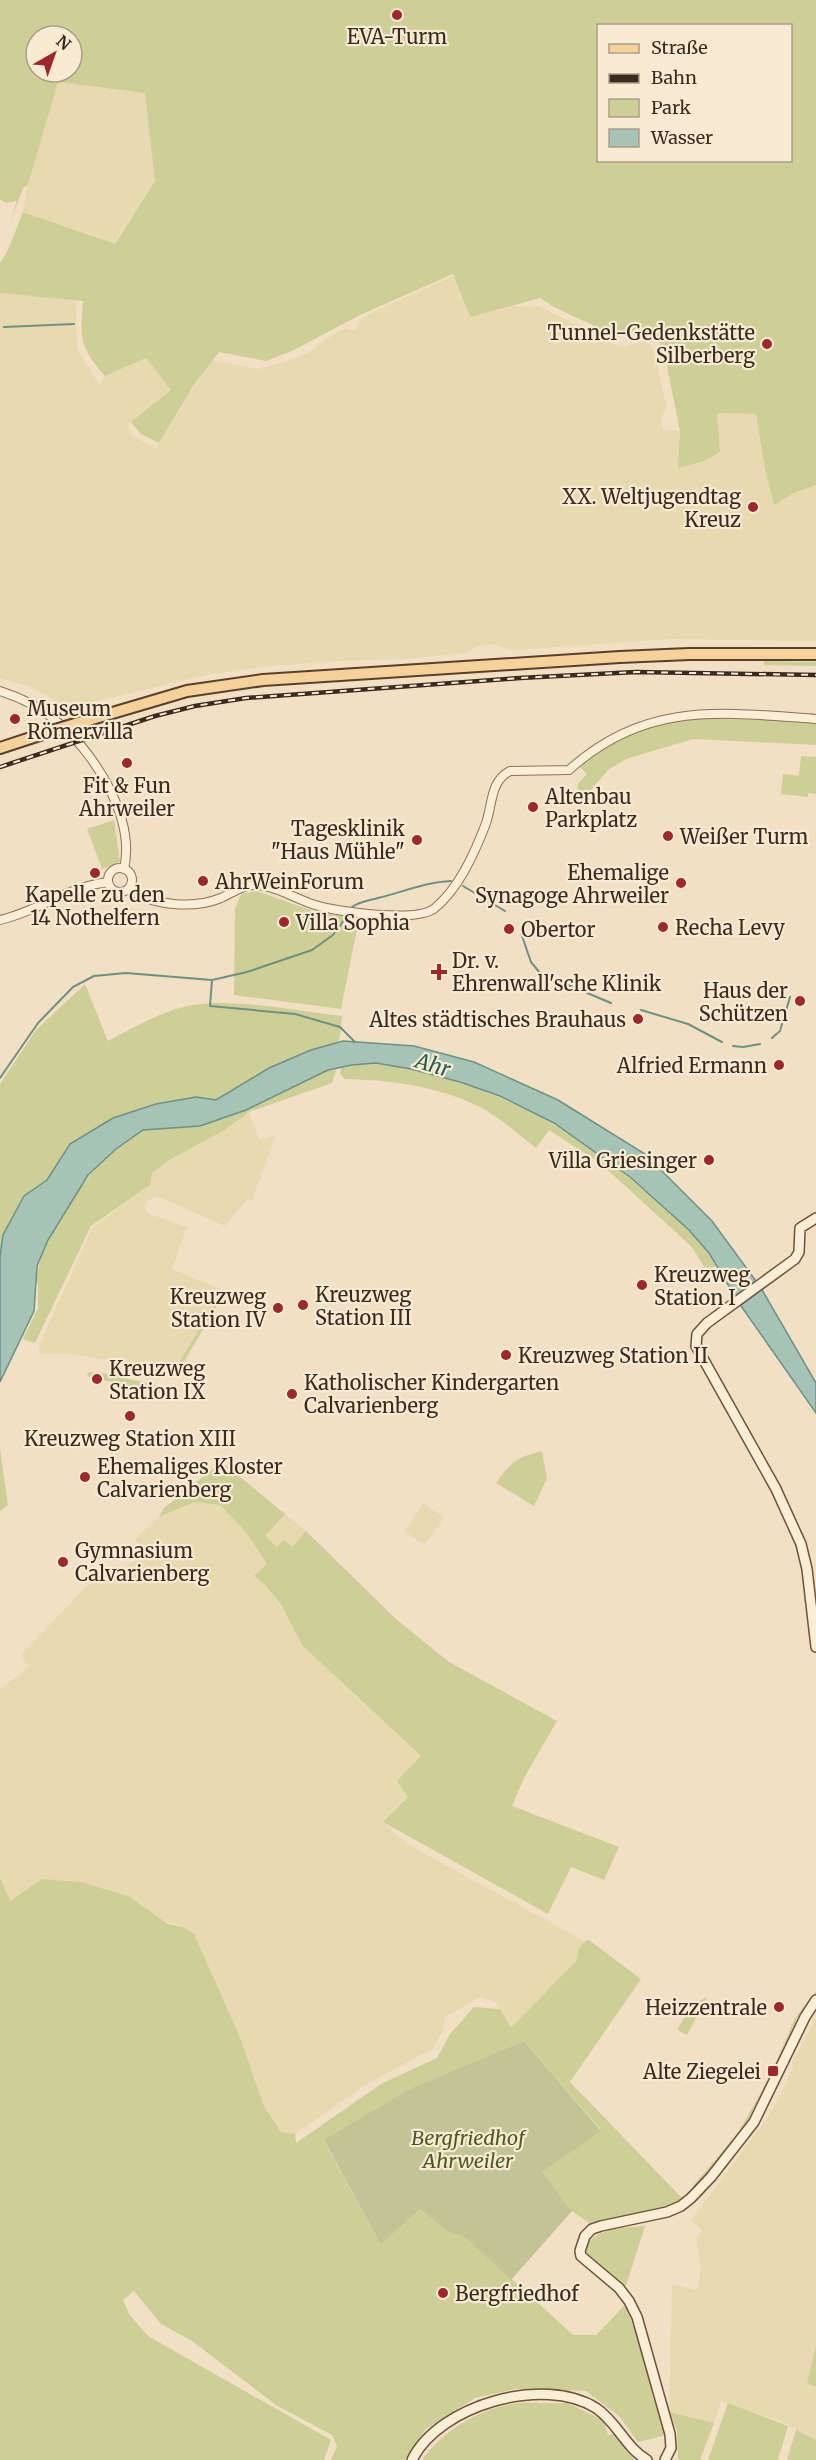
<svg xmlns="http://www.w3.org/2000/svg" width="816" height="2460" font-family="Merriweather,serif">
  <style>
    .farmland { fill: #e7dab0 }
    .green { fill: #cdcf97; fill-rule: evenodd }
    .cemetery { fill: #c2c496 }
    .water { fill: #a6c3b8; stroke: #6c9286; stroke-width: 1.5 }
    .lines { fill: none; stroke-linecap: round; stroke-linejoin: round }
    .stream { stroke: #6c9286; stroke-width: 2 }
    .tertiary-casing { stroke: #8c7159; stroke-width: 10 }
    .secondary-casing { stroke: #6e523c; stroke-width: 12 }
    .primary-casing { stroke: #5a3f2d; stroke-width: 14 }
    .tertiary { stroke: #fbeed7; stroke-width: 8 }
    .secondary { stroke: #fbeed7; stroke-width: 9 }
    .primary { stroke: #f5d29a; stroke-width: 10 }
    .rail-casing { stroke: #3b2a1e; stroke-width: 4.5 }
    .rail { stroke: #f7ebd4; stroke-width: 2; stroke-dasharray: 7; stroke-linecap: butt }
    .primary-bridge-casing { stroke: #5a3f2d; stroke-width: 14; stroke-linecap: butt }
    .primary-bridge { stroke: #f5d29a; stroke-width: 10 }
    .poi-dot { fill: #9f252f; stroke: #f7ebd4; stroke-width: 2 }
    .labels { text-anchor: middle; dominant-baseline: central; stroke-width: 4.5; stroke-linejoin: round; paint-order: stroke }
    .poi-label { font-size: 20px; fill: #3b2a1e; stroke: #f7ebd4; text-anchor: start }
    .park-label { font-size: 20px; font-style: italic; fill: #4f5923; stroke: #f7ebd4 }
    .water-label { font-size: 21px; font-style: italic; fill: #2c5c55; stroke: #f7ebd4 }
  </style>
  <rect width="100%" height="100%" fill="#f1e0c4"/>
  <path class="farmland" d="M58,82l87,10 10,89 -41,63 -91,-32 5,-27z
    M453,276l17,41 44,-11 26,1 77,38 9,1 18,-5 9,7 14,60 -6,9 2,13 17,1 -2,37 39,-55 39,1 9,56 10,34 19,-11 22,-8v156l-145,-2 -157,11 -23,-6 -15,3 -10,6 -58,6 -68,2 -70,5 -59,8 -127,30 -25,-1 -30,-17 -29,-8v-385l76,6 1,49 22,37 6,-9 41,-18 26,32 -41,32 -5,1 7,12 12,8 12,5 19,-37 36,-51 46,9 31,-8 18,-8 30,-21 9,-4 8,3 10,-14 11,-6z
    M249,1112l10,28 16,-4 -22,64 -6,-1 -22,27 -68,-30 -10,5 -3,6 3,6 40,14 -15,42 51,21 -52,86 -38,-11 -61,-11h-33v-9l53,-117 58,-43 2,-12 17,-13 54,-29z
    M194,1502l26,3 26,27 21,32 -13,12 11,9 27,38 55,65 74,68 -13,40 -25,26 26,23 175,96 -5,6 -2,13 -66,69 -15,-27 -16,-5 -35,20 -3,15 -10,17 -67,36 -70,49 -14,-2 -17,-26 -25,-71 -56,-108 -141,-48 -32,22 -10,-23v-188l29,-24 -8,-11 81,-85 14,3 28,-18 -9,-16 24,-22z
    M424,1503l20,15 -20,27 -20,-14z
    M285,1514l21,17 -14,16 -15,1 -12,-12z
    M816,2018v326l-9,38 9,5v53l-36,-19 -59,-20 -7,22 -45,-11 3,-128 25,6 4,-21 -5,-31 6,-8 -11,-10 76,-102 19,-34 7,-18 -1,-4z"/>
  <path class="green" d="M0,0h816v485l-22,8 -20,12 -9,-35 -9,-56 -39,-1 3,39 -16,9 -26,7 2,-37 -14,-69 -6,-19 -13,-15c-12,1 -18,7 -29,9l-64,-30 -14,-9 -70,19 -17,-43 -93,41 -68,36 -26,10 -47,-9 -26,34 -34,57 -18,-9 -10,-12 40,-32 -25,-32 -41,18c-26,-30 -25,-37 -22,-75l-83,-8v-30l8,-13 15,-38 92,32 40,-63 -10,-88 -87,-11 -30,103 -5,3 -13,35 7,-22 -11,2 -6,-4zM598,26h192v134h-192zM36,36h36v36h-36z
    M764,661l52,1v4l-52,-1z
    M680,718l136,3v24l-123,-6 -67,20 -18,11 -27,31 -5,-2 2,-15 9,-10 -8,-8 35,-27 33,-12z
    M801,756l15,1v37l-8,-1v4l-27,-3 2,-20 16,2z
    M114,820l6,42 -18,7 -15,-40z
    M257,891l56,20 46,8 -18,90 -107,-14 1,-86 6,-15z
    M85,984l23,57c23,-12 47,-26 72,-33 42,-13 117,3 162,8l-3,28 -28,6 -42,18 -53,32 -20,-3 -40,7 -43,14 -43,26 -23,36 -23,16 -21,39 -3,21v-172l36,-54z
    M376,1063c114,18 197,62 282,140 22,19 44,38 58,63l-9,6 -15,-25 -92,-84 -51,-33 -13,18c-18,-14 -36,-30 -56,-41 -42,-21 -90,-27 -135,-28l-5,-5 1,-7z
    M337,1068l-5,15 -83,29 -26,19 -54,29 -17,13 -2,12 -59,41 -56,117 -12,-4 15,-31v-24l-2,-2c4,-48 53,-115 92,-142 5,-3 10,-8 15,-10 16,-5 42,0 60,-5 43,-13 84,-35 125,-55z
    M223,1290l3,1 -50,84 -5,1z
    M89,1372h8l73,16 -6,6 -75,-17 -2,-2z
    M0,1449l8,56 -8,6z
    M542,1451l5,27 -13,28 -38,-23c15,-21 21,-26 46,-32z
    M222,1462l63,52 -20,22 12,11 7,-7 8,7 14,-16 90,88 53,43 108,59 -32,55 -13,30 107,41 -15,33 -33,-13 -23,47 -165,-92 25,-25 -11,-16 24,-25 -118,-110 -22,-41 -16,-20 -11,-9 13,-12 -21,-32 -26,-27 -26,-3 -35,15 5,-9z
    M0,1878l10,23 32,-22 39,3 49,15 38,27 15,3 11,7 45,101 25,71 17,26 14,2 1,9 85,-59 56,-26 13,-24 24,-27 26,2 11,19 66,-68c1,-8 1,-17 12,-20l52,39 -71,103 113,117 -27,11 -67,13 -17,-12 -30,-39 59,-42 -77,-89 -115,48 -85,52 57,104 39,-36 27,22 18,5 108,99h23l29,-30 20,52 8,41 13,34 -3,4 -25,6 -18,-25 -34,-26 -70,-2 -41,9 -49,31 -22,31h-73l6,-14 -5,-11 -56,-30 -84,-64 -31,-17 -27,-33 -11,9 6,14 19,22 183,104 -7,20h-324z
    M816,1991v3l-19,25 -20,47 -2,-1 20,-47z
    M707,1997l-20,38 -10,-5 15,-25z
    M767,2082l2,1 -29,51 -45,54 -2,-2 45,-53z
    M645,2226l-19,60 -38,-29 -3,-6c6,-24 40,-23 60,-25z
    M816,2345v42l-9,-4z
    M567,2403l34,16 3,3 4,13 6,-1 20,26h-212c20,-28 55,-50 89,-56 18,-3 38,0 56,-1z
    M728,2403l60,23 -10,34h-70z
    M669,2412l45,11 -14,37h-22l-1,-29z
    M796,2430l20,10v20h-29z"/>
  <path class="cemetery" d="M524,2041l77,90 -59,41 30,39 -61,69 -46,-43 -18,-6 -27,-22 -39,36 -57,-105 85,-51z"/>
  <path class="water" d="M343,1041l71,5 60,16 84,38 87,54 67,67 49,67 55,95v30l-77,-110 -30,-50 -20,-23 -59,-53 -76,-54 -54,-27 -40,-14 -49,-13 -35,-6 -24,2 -24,5 -82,40 -46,16 -57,4 -27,19 -28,26 -40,65 -11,26 -3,45 -34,71v-126l3,-21 21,-39 23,-16 23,-36 43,-26 43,-14 40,-7 20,3 53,-32 42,-18z"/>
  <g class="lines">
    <path class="stream" d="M4,327l70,-3
      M463,886l42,25
      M352,907c9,-6 16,-6 26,-9 25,-6 48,-16 73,-17
      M521,933l10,29 9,11 71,30
      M212,980l-2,26 85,8 45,13 15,15
      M641,1010l47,14 34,18
      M772,1038l8,-7 10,-34
      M733,1046l10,1 17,-3
      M0,1078l38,-55 35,-36 21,-11 32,-3 86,7 35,-8 65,-22 21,-15 14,-19"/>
    <defs>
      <path id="tertiary" d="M0,691c19,6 38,15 54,28 39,31 82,98 70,150
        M108 880a12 12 0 1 1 24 0a12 12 0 1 1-24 0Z
        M129,889c23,17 65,20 92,9 11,-5 21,-13 34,-13 19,0 41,14 60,20 23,7 102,18 120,3 24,-20 39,-54 50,-82 8,-20 4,-44 25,-55l59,-1c76,-69 151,-58 247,-51
        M0,920c39,-9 67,-33 108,-38"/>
      <path id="secondary" d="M816,1218l-16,10 -1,24 -4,7 -88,64 -10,11 -1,12 80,143 25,55 6,25 9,78
        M412,2460c27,-55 132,-85 184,-52 21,14 30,40 51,52
        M665,2460l6,-12 -1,-14 -33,-117 -8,-16 -10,-13 -38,-32 -1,-5 5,-15 7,-7 9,-3 66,-14 14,-6 10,-8 20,-21 43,-55 51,-105 11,-17"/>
      <path id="primary" d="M75,724l112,-33 76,-11 357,-23 69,-3h127
        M0,748l55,-18"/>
    </defs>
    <use href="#tertiary" class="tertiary-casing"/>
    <use href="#secondary" class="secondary-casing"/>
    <use href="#primary" class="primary-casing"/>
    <use href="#tertiary" class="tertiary"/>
    <use href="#secondary" class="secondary"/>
    <use href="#primary" class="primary"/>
    <defs>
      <path id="rail" d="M0,767l155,-51 40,-10 51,-8 274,-20 116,-6 180,3"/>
    </defs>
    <use href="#rail" class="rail-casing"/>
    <use href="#rail" class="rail"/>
    <defs>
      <path id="primary-bridge" d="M55,730l20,-6"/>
    </defs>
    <use href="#primary-bridge" class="primary-bridge-casing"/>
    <use href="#primary-bridge" class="primary-bridge"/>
  </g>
  <g class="poi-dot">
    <circle cx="397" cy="15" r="6"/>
    <circle cx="767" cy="344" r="6"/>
    <circle cx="753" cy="507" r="6"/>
    <circle cx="15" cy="719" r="6"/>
    <circle cx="127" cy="763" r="6"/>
    <circle cx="533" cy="807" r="6"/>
    <circle cx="668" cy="836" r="6"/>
    <circle cx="417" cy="840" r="6"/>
    <circle cx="95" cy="873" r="6"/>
    <circle cx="203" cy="881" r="6"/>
    <circle cx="681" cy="883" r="6"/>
    <circle cx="284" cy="922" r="6"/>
    <circle cx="663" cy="927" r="6"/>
    <circle cx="509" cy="929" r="6"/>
    <path d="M436 963h6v6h6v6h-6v6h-6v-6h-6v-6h6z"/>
    <circle cx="800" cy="1001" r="6"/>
    <circle cx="638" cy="1019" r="6"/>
    <circle cx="779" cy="1065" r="6"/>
    <circle cx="709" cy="1160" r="6"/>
    <circle cx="642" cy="1285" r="6"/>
    <circle cx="303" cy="1305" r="6"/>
    <circle cx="278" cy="1308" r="6"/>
    <circle cx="506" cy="1355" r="6"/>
    <circle cx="97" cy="1379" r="6"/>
    <circle cx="292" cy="1394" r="6"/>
    <circle cx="130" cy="1416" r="6"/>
    <circle cx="85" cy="1477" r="6"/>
    <circle cx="63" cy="1562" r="6"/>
    <circle cx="779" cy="2007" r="6"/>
    <rect x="767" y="2065" width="12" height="12" rx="3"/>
    <circle cx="443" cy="2293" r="6"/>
  </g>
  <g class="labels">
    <g class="poi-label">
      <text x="397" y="36" text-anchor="middle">EVA-Turm</text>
      <text x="755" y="332" text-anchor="end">Tunnel-Gedenkstätte<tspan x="755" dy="23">Silberberg</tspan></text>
      <text x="741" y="496" text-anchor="end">XX. Weltjugendtag<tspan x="741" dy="23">Kreuz</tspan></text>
      <text x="27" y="708">Museum<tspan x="27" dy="23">Römervilla</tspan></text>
      <text x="127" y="785" text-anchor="middle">Fit &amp; Fun<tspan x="127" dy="23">Ahrweiler</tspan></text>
      <text x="545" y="796">Altenbau<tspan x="545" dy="23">Parkplatz</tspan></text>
      <text x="405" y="828" text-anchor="end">Tagesklinik<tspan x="405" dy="23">"Haus Mühle"</tspan></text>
      <text x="680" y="836">Weißer Turm</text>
      <text x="669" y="872" text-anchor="end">Ehemalige<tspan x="669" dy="23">Synagoge Ahrweiler</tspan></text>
      <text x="215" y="881">AhrWeinForum</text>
      <text x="95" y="894" text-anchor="middle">Kapelle zu den<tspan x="95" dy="23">14 Nothelfern</tspan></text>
      <text x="296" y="922">Villa Sophia</text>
      <text x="675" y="927">Recha Levy</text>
      <text x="521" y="929">Obertor</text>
      <text x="452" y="960">Dr. v.<tspan x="452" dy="23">Ehrenwall'sche Klinik</tspan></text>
      <text x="788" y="990" text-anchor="end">Haus der<tspan x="788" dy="23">Schützen</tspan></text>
      <text x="626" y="1019" text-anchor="end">Altes städtisches Brauhaus</text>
      <text x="767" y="1065" text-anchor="end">Alfried Ermann</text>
      <text x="697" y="1160" text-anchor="end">Villa Griesinger</text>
      <text x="654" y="1274">Kreuzweg<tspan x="654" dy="23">Station I</tspan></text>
      <text x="315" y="1294">Kreuzweg<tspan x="315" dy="23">Station III</tspan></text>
      <text x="266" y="1296" text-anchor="end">Kreuzweg<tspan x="266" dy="23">Station IV</tspan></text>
      <text x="518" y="1355">Kreuzweg Station II</text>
      <text x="109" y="1368">Kreuzweg<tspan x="109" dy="23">Station IX</tspan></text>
      <text x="304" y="1382">Katholischer Kindergarten<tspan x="304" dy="23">Calvarienberg</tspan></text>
      <text x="130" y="1438" text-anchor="middle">Kreuzweg Station XIII</text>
      <text x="97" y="1466">Ehemaliges Kloster<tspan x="97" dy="23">Calvarienberg</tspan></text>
      <text x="75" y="1550">Gymnasium<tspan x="75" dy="23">Calvarienberg</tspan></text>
      <text x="767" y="2007" text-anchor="end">Heizzentrale</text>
      <text x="761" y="2071" text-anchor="end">Alte Ziegelei</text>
      <text x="455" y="2293">Bergfriedhof</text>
    </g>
    <g class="park-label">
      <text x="468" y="2137">Bergfriedhof<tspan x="468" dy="23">Ahrweiler</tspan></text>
    </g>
    <g class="water-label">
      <text transform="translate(433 1065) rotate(17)">Ahr</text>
    </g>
  </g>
  <rect x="597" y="24" width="195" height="138" fill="#f7ebd4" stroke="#ac9e8b" stroke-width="1.5"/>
  <rect x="609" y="44" width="30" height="9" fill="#f5d29a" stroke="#ac9e8b" stroke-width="1.5"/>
  <text x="651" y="54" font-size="18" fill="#3b2a1e">Straße</text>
  <rect x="609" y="74" width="30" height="9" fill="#3b2a1e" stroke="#ac9e8b" stroke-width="1.5"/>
  <text x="651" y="84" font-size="18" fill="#3b2a1e">Bahn</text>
  <rect x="609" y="99" width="30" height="18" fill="#cdcf97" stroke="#ac9e8b" stroke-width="1.5"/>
  <text x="651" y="114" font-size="18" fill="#3b2a1e">Park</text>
  <rect x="609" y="129" width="30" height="18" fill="#a6c3b8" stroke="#ac9e8b" stroke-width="1.5"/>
  <text x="651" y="144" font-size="18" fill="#3b2a1e">Wasser</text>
  <g transform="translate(54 54) rotate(40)"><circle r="28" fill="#f7ebd4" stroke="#ac9e8b" stroke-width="1.5"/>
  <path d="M0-4.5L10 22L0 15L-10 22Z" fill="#9f252f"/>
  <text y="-9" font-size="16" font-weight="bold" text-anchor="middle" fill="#3b2a1e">N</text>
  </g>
</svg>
